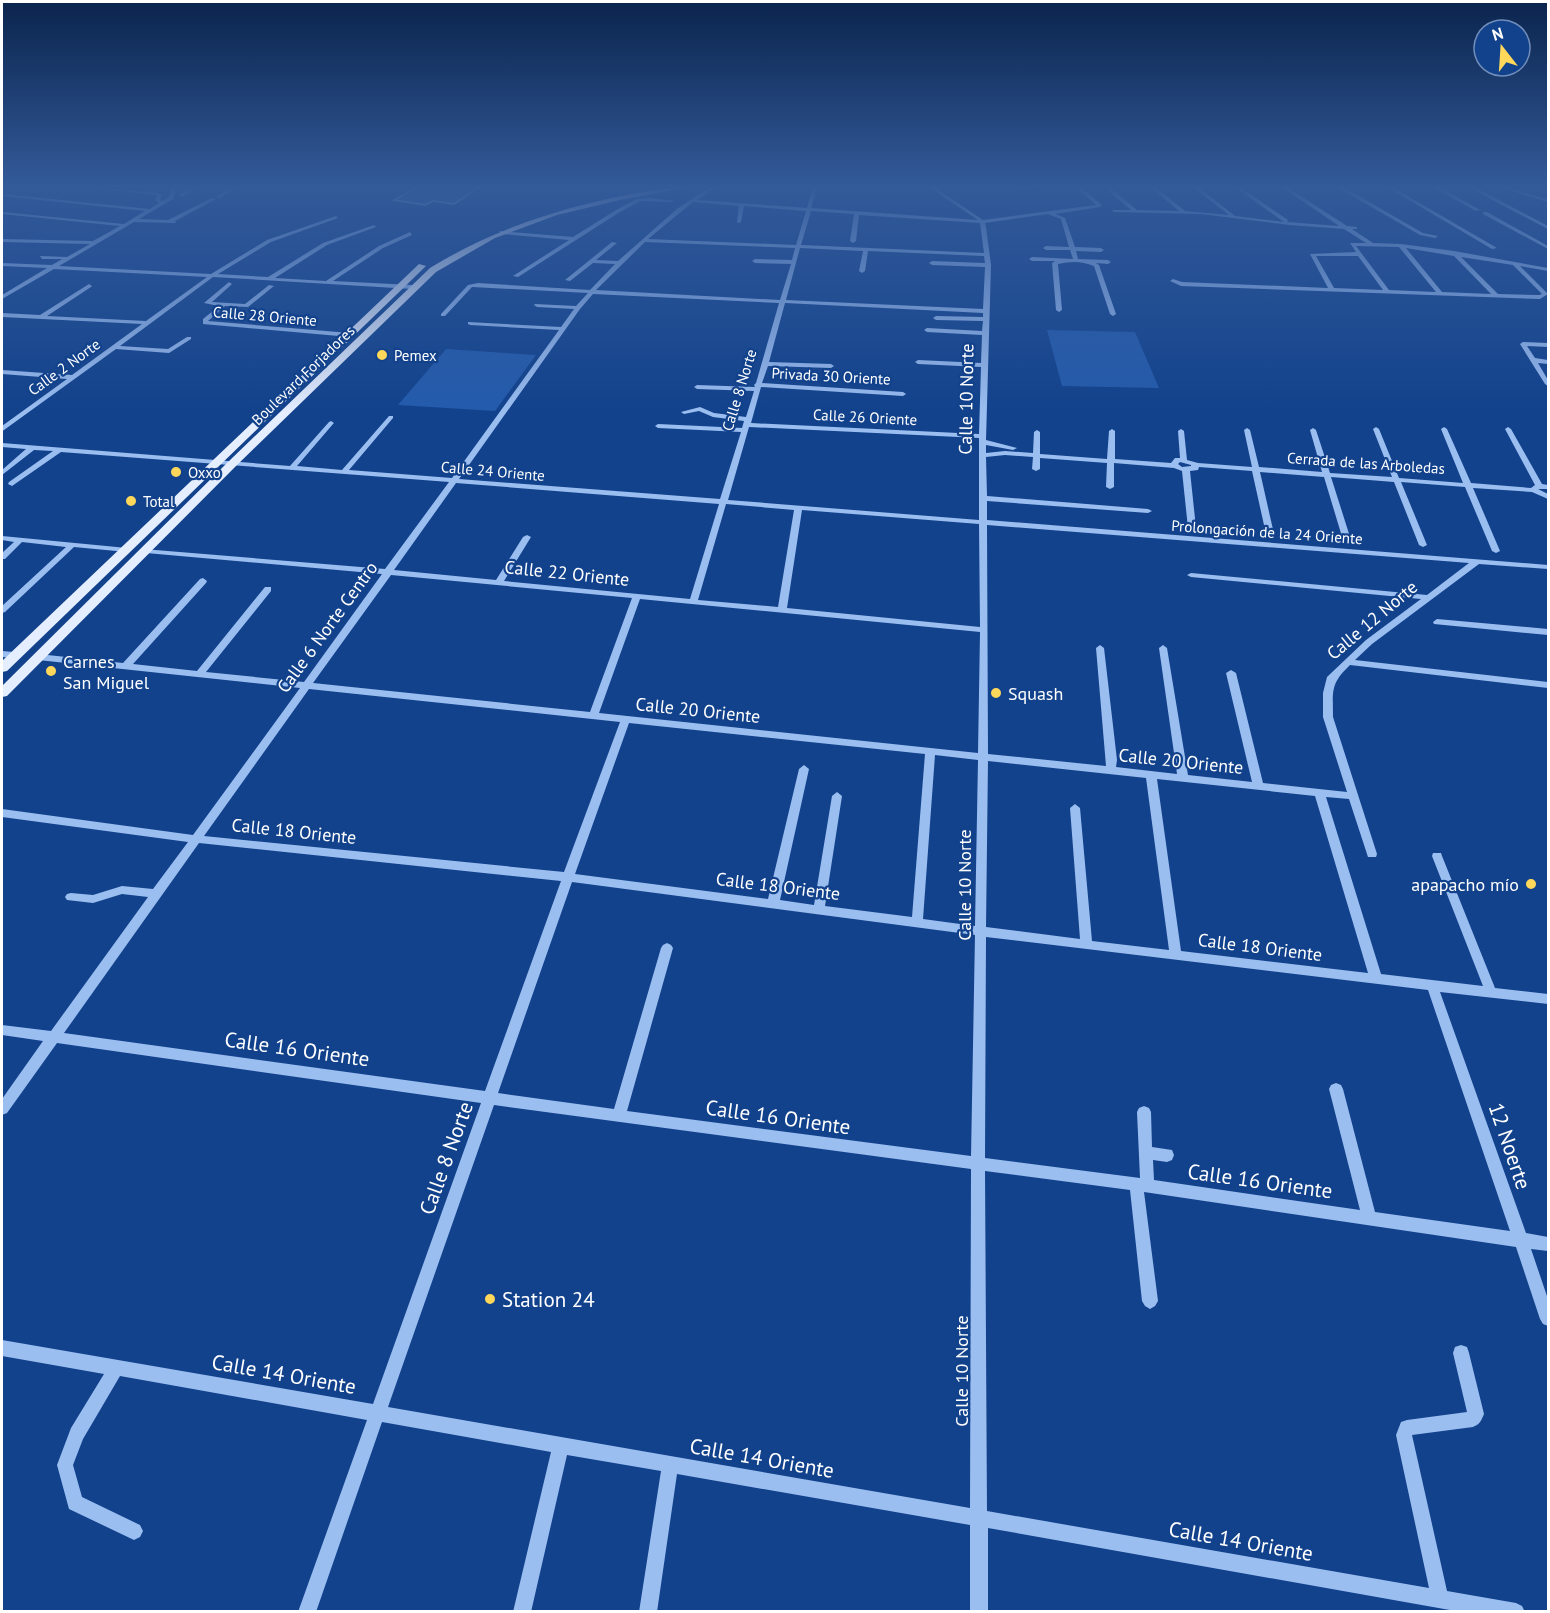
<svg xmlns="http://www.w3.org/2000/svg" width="1550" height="1613" font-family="'PT Sans',sans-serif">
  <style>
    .green { fill: #245bac }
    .building { fill: #3669b4; stroke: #c2d9fc; stroke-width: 1.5 }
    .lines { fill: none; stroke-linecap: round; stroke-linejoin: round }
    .minor { fill: #9bbef1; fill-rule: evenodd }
    .major { fill: #e5eeff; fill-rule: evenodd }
    .poi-dot { fill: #ffd85b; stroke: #12428c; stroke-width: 2 }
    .labels { text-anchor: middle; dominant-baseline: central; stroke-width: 4.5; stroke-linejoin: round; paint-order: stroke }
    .far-street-label { font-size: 15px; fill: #fff; stroke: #12428c }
    .far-poi-label { font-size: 15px; fill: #fff; stroke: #12428c; text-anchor: start }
    .street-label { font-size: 18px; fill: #fff; stroke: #12428c }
    .poi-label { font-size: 18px; fill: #fff; stroke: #12428c; text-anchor: start }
    .near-street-label { font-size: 21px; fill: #fff; stroke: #12428c }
    .near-poi-label { font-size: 21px; fill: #fff; stroke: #12428c; text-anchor: start }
  </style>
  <rect width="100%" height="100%" fill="#12428c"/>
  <path class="green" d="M1047,330l88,2 24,56 -97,-2z
    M446,349l90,6 -41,56 -97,-6z"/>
  <path class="building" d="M417,187h63l-26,17 -21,-3 -8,4 -31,-5z"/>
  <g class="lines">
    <path class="minor" d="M84,187l74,6 4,2 -2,5 2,1 7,-4 3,-10h4l-3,12 -34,20 29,1 44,-22 4,1 -41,22 1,2 -42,-1 -75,44 152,8 56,-34 69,-24 2,2 -67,24 -53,32 50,3 55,-34 51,-18 2,2 -49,18 -52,33 51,3 53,-35 31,-14 2,3 -29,13 -50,33 79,4 3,2 -3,2 -199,-12 -93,69 48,3 19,-12h4v2l-22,14 -53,-4 -112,81 -2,1v-5l65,-47 -65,-5v-4l70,5 70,-51 -140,-7v-4l38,2 49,-31 3,2 -1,1 -44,29 99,5 61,-44 -153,-8 -52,30v-4l45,-27 -45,-2v-3l50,2 10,-6h-20l-2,-3 27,1 23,-13 -88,-2v-3l91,2 27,-15 -118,-12v-2l122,12 21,-13 -143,-15v-2l148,15 9,-6 -4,-3 2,-5z
      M192,187h5l-13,9h-4v-2z
      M232,187h5l-17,11 -4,-1z
      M711,187h6l-20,13 110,8 6,-21h4l-6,21 167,12 -49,-33h5l49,33 113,-15 -20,-18h5l21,18 -2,2 -45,7 10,4 10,29 26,1 3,2 -3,2 -25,-1 2,8 30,1 3,2 -3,2 -12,-1 3,2 17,49 -3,2 -3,-2 -16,-48c-12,-5 -23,-5 -36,-2l4,46 -3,2 -3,-2 -4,-47 3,-2h-23l-3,-2 3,-2 41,2 -3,-9h-24l-3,-2 3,-2 23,1 -8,-28 -13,-5 -63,9 1,4 5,38 -5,175 31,8 -4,2 -27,-5v8l19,-2 28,2 1,-21 3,-2 3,2v22l67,5 2,-28 3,-2 3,2v28l56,4 4,-5h5l-2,-27 3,-2 3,2 3,29 11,3 54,4 -8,-37 3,-2 3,2 9,37 63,5 -12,-42 3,-2 3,2 14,43 62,4 -19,-48 3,-2 3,2 20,49 64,5 -22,-54 3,-2 3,2 24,54 60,5 4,-3 -30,-56 3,-2 3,2 31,55 6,1v4h-10l10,5v5l-16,-7 -59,-4 27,63 -4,2 -4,-2 -27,-64 -64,-5 26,63 -4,2 -4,-2 -25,-63 -63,-5 20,63 -4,2 -4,-2 -19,-63 -64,-5 14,62 -4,2 -4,-2 -14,-63 -53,-4 -1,3 -8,1 6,57 -4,2 -4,-2 -6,-57 -8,-3 -60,-5v24l-4,2 -4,-2 1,-24 -67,-5v11l-4,2 -4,-2 1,-12 -28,-2 -19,2 1,39 161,13 4,2 -4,2 -161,-12v19l561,45v4l-69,-5 -107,80 -17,16 193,22v6l-198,-23c-20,19 -17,26 -17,52l44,137 -1,3h-8l-1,-3 -18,-55 -23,-2 55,177 102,12 -51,-130 1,-3h8l1,3 53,132 53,6v10l-108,-12 86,241 22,4v14l-17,-2 17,50v27l-5,-2 -3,-5 -24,-72 -372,-55 14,109 -3,5 -5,3 -5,-3 -3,-5 -12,-111 -145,-19 2,340 442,77 -33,-153 5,-13 6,-2 60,-8 -14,-59 2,-6 6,-2 6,2 2,6 15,61c-3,7 -4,10 -11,13l-61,8 35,156 69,12 6,3 3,6h-64l-473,-84v84h-18v-87l-293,-51 -20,138h-18l22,-141 -94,-16 -36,157h-18l38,-160 -169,-30 -66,190h-18l69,-192 -247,-44 -37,63 -10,26 9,32 58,28 3,6 -3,6 -6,3 -65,-31 -12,-44 14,-37 33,-54 -102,-18v-16l371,64 108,-301 -424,-60 -50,70 -5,2v-16l41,-58 -41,-6v-10l49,6 97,-134 -26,-3 -29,9 -26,-3 -2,-3 2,-3 4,-1 22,2 29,-9 31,3 35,-47 -186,-25v-8l191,26 107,-147 -262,-28 -5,-3 5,-3 85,9 77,-84 3,-1 4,3 -1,2 -73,81 64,7 68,-84h6v4l-65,81 98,10 78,-108 -236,-21h-3v-4l242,20 64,-87 -388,-30 -49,34 -4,-2 1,-2 44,-31 -19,-1 -32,25v-5l24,-21 -24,-2v-4l288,23 39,-44 2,-1 3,2 -1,1 -36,42 45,4 47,-54h4v2l-44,52 103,8 107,-148 -89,-5 -2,-1v-2l93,5 13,-18 -37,-2 -3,-2 1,-1 41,2 12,-13 -116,-6 -27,29h-4v-2l27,-29 10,-2 112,7 25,-26 -22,-1 -23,18 -5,-1 47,-38 5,1 -21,17 22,1 60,-53zM693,202l46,4 -2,16 2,1 2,-1 3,-16 62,5 -10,34 -148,-6zM811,211l43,3 -4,27 3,2 3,-2 3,-26 121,8 4,30 -183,-8zM645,242l150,6 -3,12 -37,-1 -3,2 3,2 36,1 -11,36 -184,-10zM800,248l63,3 -4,20 3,2 3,-2 3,-20 116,5 1,7 -53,-2 -3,2 3,2 53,2 -2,42 -197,-9zM593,294l186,9 -23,80 -2,2 1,2 -58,-2 -3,2 3,2 57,2 -8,26 -32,-4 -14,-6 -19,5 3,2 15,-3 14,6 31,4 -2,7 -84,-4 -3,2 3,2 83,4 -21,67 -261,-20 121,-170zM785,303l198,10v4l-47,-1 -3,2 3,2 47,1 -1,10 -55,-3 -3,2 3,2 55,3 -1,28 -63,-3 -3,2 3,2 63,3 -2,67 -228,-11 10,-36 142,9 3,-2 -3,-2 -141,-9 6,-17 63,2 3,-2 -3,-2 -62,-2zM749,427l230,11v82l-251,-20zM1180,462l11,3v1l-9,1 -4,-3zM456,483l263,21 -29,95 -186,-18 27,-44 -4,-2 -4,2 -27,43 -102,-10zM726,504l68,6 -16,97 -80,-7zM802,510l177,14 1,103 -193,-19zM987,525l482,38 -42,32 -236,-22 -4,2 4,2 230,22 -55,41 -39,37 -4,16v24l24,75 -84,-9 -27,-110 -5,-3 -5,3 26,109 -64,-7 -21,-127 -4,-3 -4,3 18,126 -61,-7 1,-7 -13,-112 -4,-3 -4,3 10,118 -118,-12zM391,575l241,23 -42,114 -277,-29zM640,599l340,33 -2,121 -379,-40zM309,689l311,33 -56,150 -360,-36zM629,723l296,31 -13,163 -87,-11 17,-110 -5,-4 -5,4 -18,109 -34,-5 29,-131 -5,-4 -5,4 -31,130 -193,-25zM935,755l43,5 -3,166 -52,-7zM988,761l158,17 23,172 -77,-9 -12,-133 -5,-4 -5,4 10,131 -94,-12zM1157,779l158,17 53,177 -187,-22zM199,843l362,38 -76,210 -421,-58zM572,882l403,53 -4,221 -344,-45 46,-163 -2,-3 -4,-2 -4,2 -2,3 -47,161 -116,-16zM986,937l442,53 82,241 -135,-19 -32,-123 -2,-4 -5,-2 -5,2 -2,4 31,121 -206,-30 -1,-20 14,2 5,-2 2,-5 -2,-5 -20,-3 -1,-35 -2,-4 -5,-2 -5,2 -2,4 3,66 -155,-20zM494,1105l477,64 -1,339 -582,-101z
      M1017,187h33l-31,2z
      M1104,187h5l28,23 42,1 -29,-24h5l30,24 44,4 -36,-28h5l37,29 49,6 -49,-35h5l48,33 -1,2 52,4 -57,-39h5l60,39 10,1v2h-5l21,14 28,1 53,7 94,17v3l-28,-5 28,28 -8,5 -359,-13 -11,-5 3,-2 9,3 146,6 -18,-34 46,-2 -6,-9h16l-22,-14 -54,-4 -89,-11 -87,-2 -2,-2h19zM1356,246l43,1 37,45 -47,-2zM1406,248l48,8 37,38 -49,-2zM1316,256h42l25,34 -49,-2zM1461,257l52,8 29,29 -3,1 -41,-1z
      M1337,187h6l80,46 15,3 -3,2 -15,-3z
      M1387,187h5l105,61 -5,1z
      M1433,187h6l41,23 -4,1z
      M1468,187h6l74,39v3z
      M1499,187h7l42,13v2z
      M651,198l23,3 -2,1 -32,-1 -20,11 -102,65 -5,-1 56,-36 -68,-6 -2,-3 74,6 43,-27 21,-11z
      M1483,212h4l61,34v3l-65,-35z
      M229,282l3,2 -1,1 -19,17 33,2 24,-19 5,1 -26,21 -23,-1 -17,15 142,12 3,2 -3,2 -147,-13v-5l16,-13 -15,-3z
      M1523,342l25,1v4l-21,-1 8,12 13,2v4l-10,-1 10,17v6l-3,-2 -25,-40z
      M2,536l125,12 4,2 -4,2 -53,-5 -69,65 -3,1v-7l64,-59 -44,-5 -17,17h-3v-6l12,-11 -12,-2z
      M1437,619l111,10v6l-114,-11 -1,-2z
      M2,651l12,1 5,3 -5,3 -12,-1z"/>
    <path class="major" d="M673,187h17l-70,13 -63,15 -62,23 -59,34 -200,194 -229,230 -5,1v-11l226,-224 202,-194c75,-46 156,-68 243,-81z
      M419,264l7,2 -419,405 -5,1v-11z"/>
  </g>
  <linearGradient id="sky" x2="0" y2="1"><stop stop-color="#0a244d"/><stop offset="0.45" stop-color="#335a99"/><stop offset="1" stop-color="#335a99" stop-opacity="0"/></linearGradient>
  <rect width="1550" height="413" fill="url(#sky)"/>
  <g class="poi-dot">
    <circle cx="382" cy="355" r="6"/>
    <circle cx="176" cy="472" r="6"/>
    <circle cx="131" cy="501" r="6"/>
    <circle cx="51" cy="671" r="6"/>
    <circle cx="996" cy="693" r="6"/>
    <circle cx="1531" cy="884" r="6"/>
    <circle cx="490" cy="1299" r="6"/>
  </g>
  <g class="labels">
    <g class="far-street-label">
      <text transform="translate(265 316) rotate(5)">Calle 28 Oriente</text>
      <text transform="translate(64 367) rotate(-36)">Calle 2 Norte</text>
      <text transform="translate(303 375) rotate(-44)">Boulevard Forjadores</text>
      <text transform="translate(831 376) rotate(3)">Privada 30 Oriente</text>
      <text transform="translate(739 390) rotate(-73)">Calle 8 Norte</text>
      <text transform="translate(865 417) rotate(3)">Calle 26 Oriente</text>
      <text transform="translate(1366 463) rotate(4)">Cerrada de las Arboledas</text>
      <text transform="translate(493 471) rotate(5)">Calle 24 Oriente</text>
      <text transform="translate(1267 532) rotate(4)">Prolongación de la 24 Oriente</text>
    </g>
    <g class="far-poi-label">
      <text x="394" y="355">Pemex</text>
      <text x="188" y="472">Oxxo</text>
      <text x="143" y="501">Total</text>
    </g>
    <g class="street-label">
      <text transform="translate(966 399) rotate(-89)">Calle 10 Norte</text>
      <text transform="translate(567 573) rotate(6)">Calle 22 Oriente</text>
      <text transform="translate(1372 620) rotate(-40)">Calle 12 Norte</text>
      <text transform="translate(327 627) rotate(-54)">Calle 6 Norte Centro</text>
      <text transform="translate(698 710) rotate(6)">Calle 20 Oriente</text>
      <text transform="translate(1181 761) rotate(6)">Calle 20 Oriente</text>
      <text transform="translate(294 831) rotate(6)">Calle 18 Oriente</text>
      <text transform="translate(964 885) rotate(-90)">Calle 10 Norte</text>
      <text transform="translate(778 886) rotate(7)">Calle 18 Oriente</text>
      <text transform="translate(1260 947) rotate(7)">Calle 18 Oriente</text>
      <text transform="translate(961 1371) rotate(-90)">Calle 10 Norte</text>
    </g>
    <g class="poi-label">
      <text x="63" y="661">Carnes<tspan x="63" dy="21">San Miguel</tspan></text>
      <text x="1008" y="693">Squash</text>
      <text x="1519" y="884" text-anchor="end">apapacho mío</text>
    </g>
    <g class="near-street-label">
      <text transform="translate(297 1049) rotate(8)">Calle 16 Oriente</text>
      <text transform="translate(778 1117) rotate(8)">Calle 16 Oriente</text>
      <text transform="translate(1510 1146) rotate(71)">12 Noerte</text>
      <text transform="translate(446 1158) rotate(-70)">Calle 8 Norte</text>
      <text transform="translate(1260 1181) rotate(8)">Calle 16 Oriente</text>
      <text transform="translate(284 1374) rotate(10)">Calle 14 Oriente</text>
      <text transform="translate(762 1458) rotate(10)">Calle 14 Oriente</text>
      <text transform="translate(1241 1541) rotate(10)">Calle 14 Oriente</text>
    </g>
    <g class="near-poi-label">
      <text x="502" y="1299">Station 24</text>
    </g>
  </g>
  <rect width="1550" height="1613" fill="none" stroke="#ffffff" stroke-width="6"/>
  <g transform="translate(1502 48) rotate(343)"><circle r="28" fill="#12428c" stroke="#718eba" stroke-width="1.5"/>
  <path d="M0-4.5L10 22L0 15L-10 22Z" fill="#ffd85b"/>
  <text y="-9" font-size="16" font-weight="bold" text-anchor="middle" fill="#ffffff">N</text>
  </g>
</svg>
